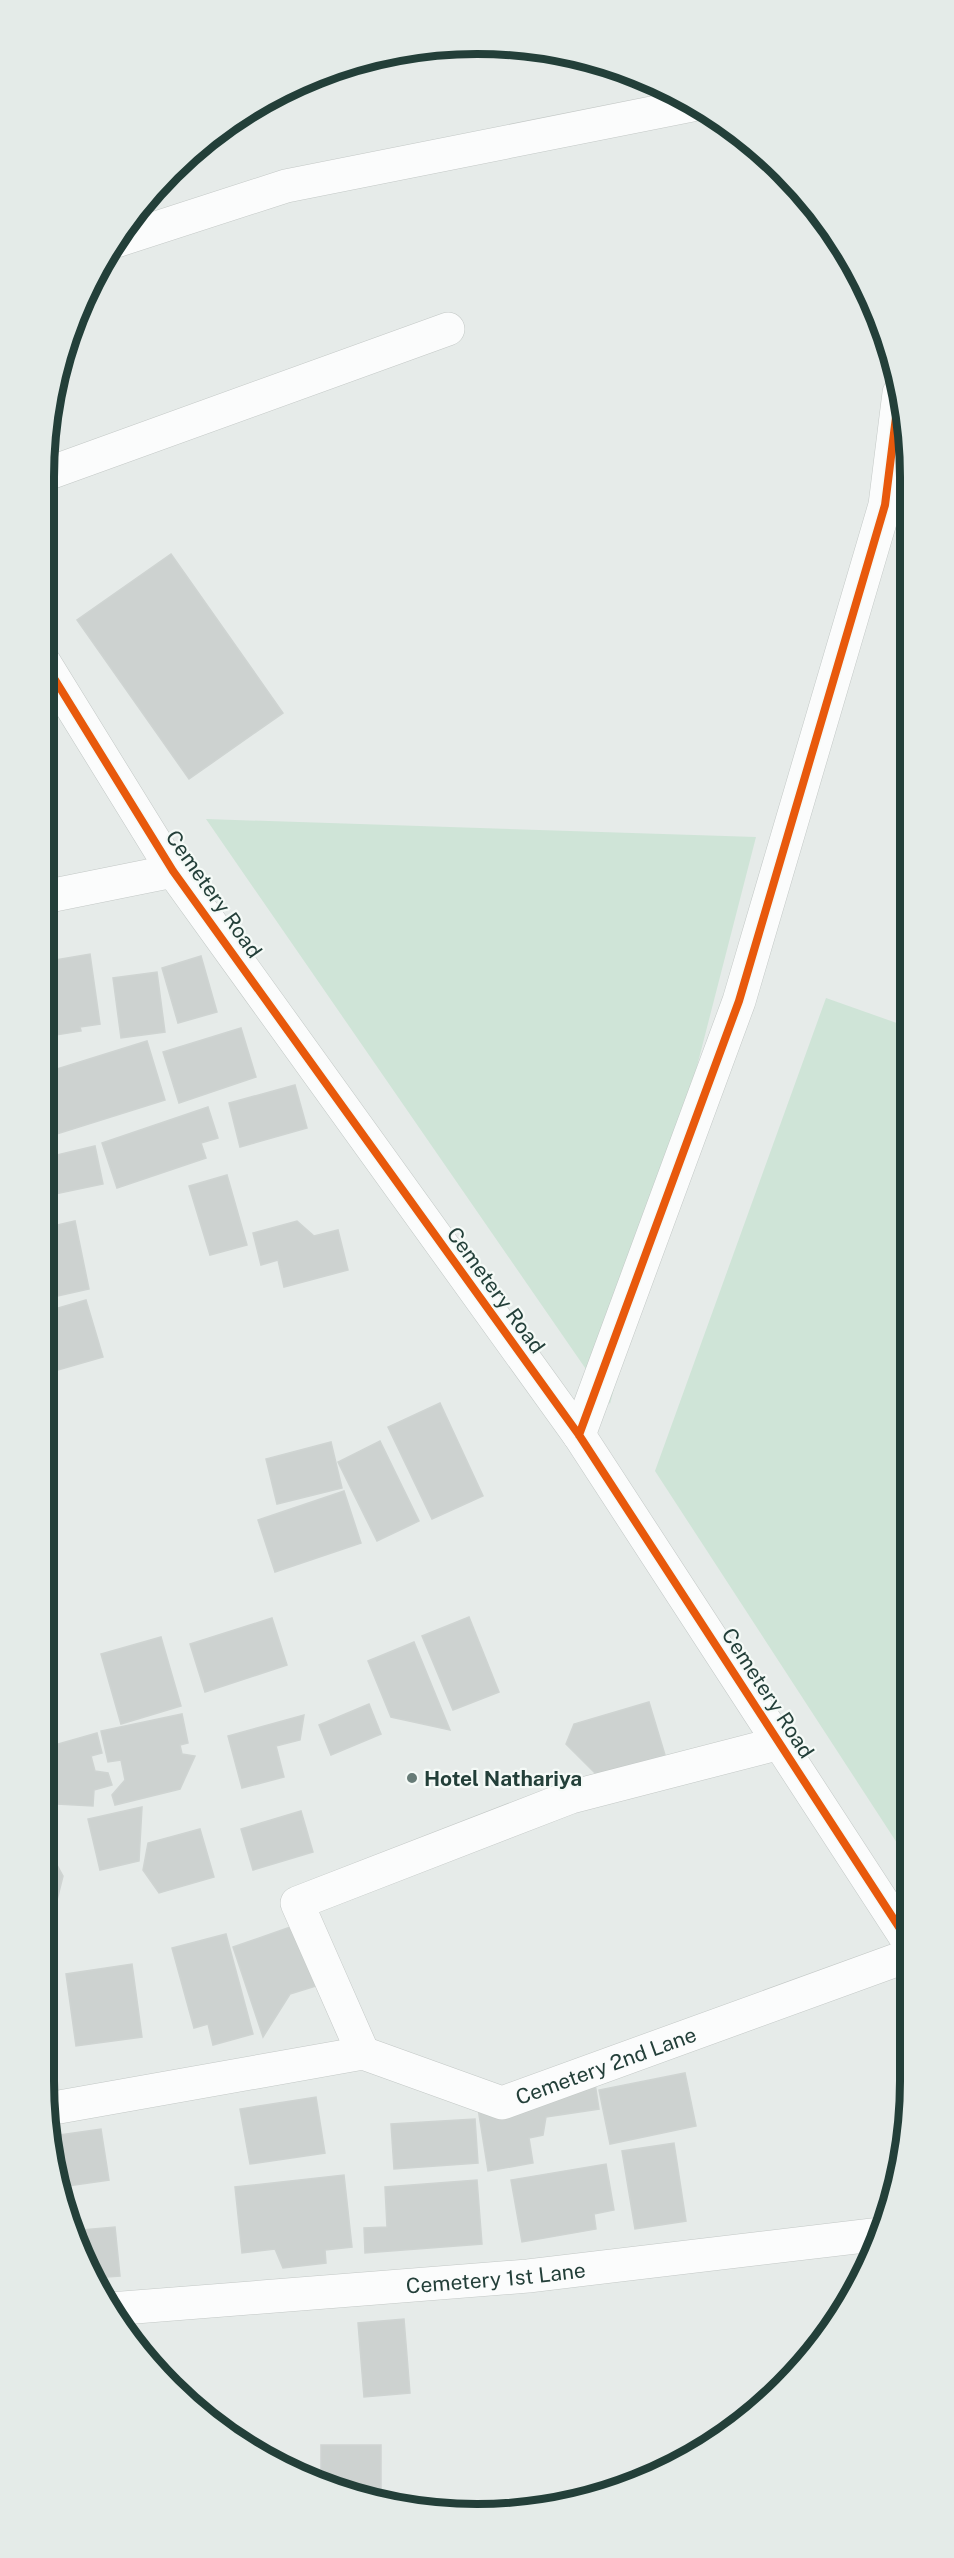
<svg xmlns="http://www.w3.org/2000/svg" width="954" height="2558" font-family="'Public Sans',sans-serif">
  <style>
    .green { fill: #cfe4d7 }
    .building { fill: #cdd2d0; stroke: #cfd4d2; stroke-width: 1.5 }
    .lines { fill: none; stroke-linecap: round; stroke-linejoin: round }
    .minor-casing { stroke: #c3c8c6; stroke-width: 34 }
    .minor { stroke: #fbfcfc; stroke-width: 33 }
    .cycleway-casing { stroke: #f5faf7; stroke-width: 11 }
    .cycleway { stroke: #e8590c; stroke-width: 8 }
    .poi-dot { fill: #677b77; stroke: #f5faf7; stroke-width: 2 }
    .labels { text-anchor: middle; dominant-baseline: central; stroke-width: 4.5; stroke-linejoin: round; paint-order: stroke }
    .street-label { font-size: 21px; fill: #233f39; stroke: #f5faf7 }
    .poi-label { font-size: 21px; font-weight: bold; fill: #233f39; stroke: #f5faf7; text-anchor: start }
    .rim { fill: none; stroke: #233f39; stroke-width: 8 }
  </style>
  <rect width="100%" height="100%" fill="#e6ebe9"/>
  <path class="green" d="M206,819l550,18 -146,567z
    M826,998l82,29 2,836 -255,-392z"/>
  <path class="building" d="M171,554l112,159 -94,66 -112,-159z
    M90,954l10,70 -20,3 1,4 -31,5 -6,-43v-31z
    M201,956l16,56 -39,11 -16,-55z
    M157,972l8,60 -44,6 -8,-60z
    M241,1028l15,49 -77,26 -16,-51z
    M147,1041l18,59 -121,38v-65z
    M295,1085l12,43 -67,19 -11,-44z
    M208,1107l10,31 -17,5 5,15 -89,30 -15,-45z
    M95,1146l8,38 -58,12 -1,-38z
    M227,1175l20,70 -37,10 -21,-69z
    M75,1221l14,68 -45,10v-71z
    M297,1221l17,15 24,-6 10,40 -64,17 -6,-27 -17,5 -8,-32z
    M86,1300l17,57 -59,17v-62z
    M440,1403l43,93 -51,23 -44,-92z
    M380,1441l39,80 -42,20 -39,-79z
    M331,1442l11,46 -65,16 -11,-45z
    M344,1491l17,52 -86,29 -17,-52z
    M469,1617l30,75 -46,18 -31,-74z
    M272,1618l15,47 -82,27 -15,-48z
    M161,1637l20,69 -60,18 -20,-70z
    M414,1642l36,88 -59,-13 -23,-56z
    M649,1702l16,53 -68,20 -31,-31 8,-20z
    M369,1704l12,30 -50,21 -12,-30z
    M182,1714l6,29 -8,2 2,9 13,2 -15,33 -65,16 -3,-10 13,-15 -4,-20 -13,2 -7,-31z
    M304,1715l-4,25 -24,6 8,31 -42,11 -14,-52z
    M97,1733l5,20 -11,3 4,15 13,2 4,12 -18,5 -1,16 -36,-2 -13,-56z
    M142,1807l-3,54 -39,9 -12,-51z
    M301,1811l12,41 -60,18 -12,-41z
    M200,1829l14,48 -55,16 -16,-23 5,-27z
    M44,1841l19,35 -6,24 -13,2z
    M299,1924l20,61 -29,9 -27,43 -30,-90z
    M226,1934l27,100 -40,11 -5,-21 -14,4 -22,-80z
    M132,1964l10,73 -66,9 -10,-72z
    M685,2073l11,53 -86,18 -11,-54z
    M595,2083l4,26 -53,8 -3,18 -14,3 4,25 -45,8 -11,-69z
    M316,2097l9,56 -75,11 -10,-55z
    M475,2119l3,44 -84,6 -3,-45z
    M101,2129l8,51 -48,7 -8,-51z
    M674,2143l12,78 -51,8 -13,-78z
    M606,2164l8,46 -20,4 2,15 -74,13 -11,-62z
    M344,2175l8,72 -27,3 1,13 -43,5 -8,-19 -33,4 -7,-66z
    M477,2180l5,64 -117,9 -1,-25 23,-1 -2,-40z
    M115,2227l5,49 -27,2 -22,-47z
    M404,2319l6,74 -46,4 -6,-74z
    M321,2445h60v57l-43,-10 -17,-8z"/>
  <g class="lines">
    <defs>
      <g id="minor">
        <path d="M116,241l170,-55 406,-81"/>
        <path d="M44,475l404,-146"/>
        <path d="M44,662l129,209 406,564 331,509"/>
        <path d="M44,897l129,-26"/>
        <path d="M579,1435l160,-434 146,-496 14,-112"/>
        <path d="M363,2053l-66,-150 274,-106 209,-54"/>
        <path id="s1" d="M48,2109l315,-56 139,50 408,-148"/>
        <path id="s2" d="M110,2309l418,-33 353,-42"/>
      </g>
    </defs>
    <use href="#minor" class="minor-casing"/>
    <use href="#minor" class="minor"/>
    <defs>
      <path id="cycleway" d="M44,662l129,209 406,564 331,509
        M579,1435l160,-434 146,-496 14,-112"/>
    </defs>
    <use href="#cycleway" class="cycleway-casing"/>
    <use href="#cycleway" class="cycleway"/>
  </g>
  <circle class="poi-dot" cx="412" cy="1778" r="6"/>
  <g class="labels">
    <g class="street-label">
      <text transform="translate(214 894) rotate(55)">Cemetery Road</text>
      <text transform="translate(496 1290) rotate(54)">Cemetery Road</text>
      <text transform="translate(768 1693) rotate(57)">Cemetery Road</text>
      <text stroke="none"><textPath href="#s1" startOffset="578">Cemetery 2nd Lane</textPath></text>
      <text stroke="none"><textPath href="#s2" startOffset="387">Cemetery 1st Lane</textPath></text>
    </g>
    <g class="poi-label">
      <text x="424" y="1778">Hotel Nathariya</text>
    </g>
  </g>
  <path d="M0 0H954V2558H0ZM477 54H477A423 423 0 0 1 900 477V2081A423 423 0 0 1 477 2504H477A423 423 0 0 1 54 2081V477A423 423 0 0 1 477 54Z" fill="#e4ebe8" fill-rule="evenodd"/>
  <path class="rim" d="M477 54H477A423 423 0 0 1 900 477V2081A423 423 0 0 1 477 2504H477A423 423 0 0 1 54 2081V477A423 423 0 0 1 477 54Z"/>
</svg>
